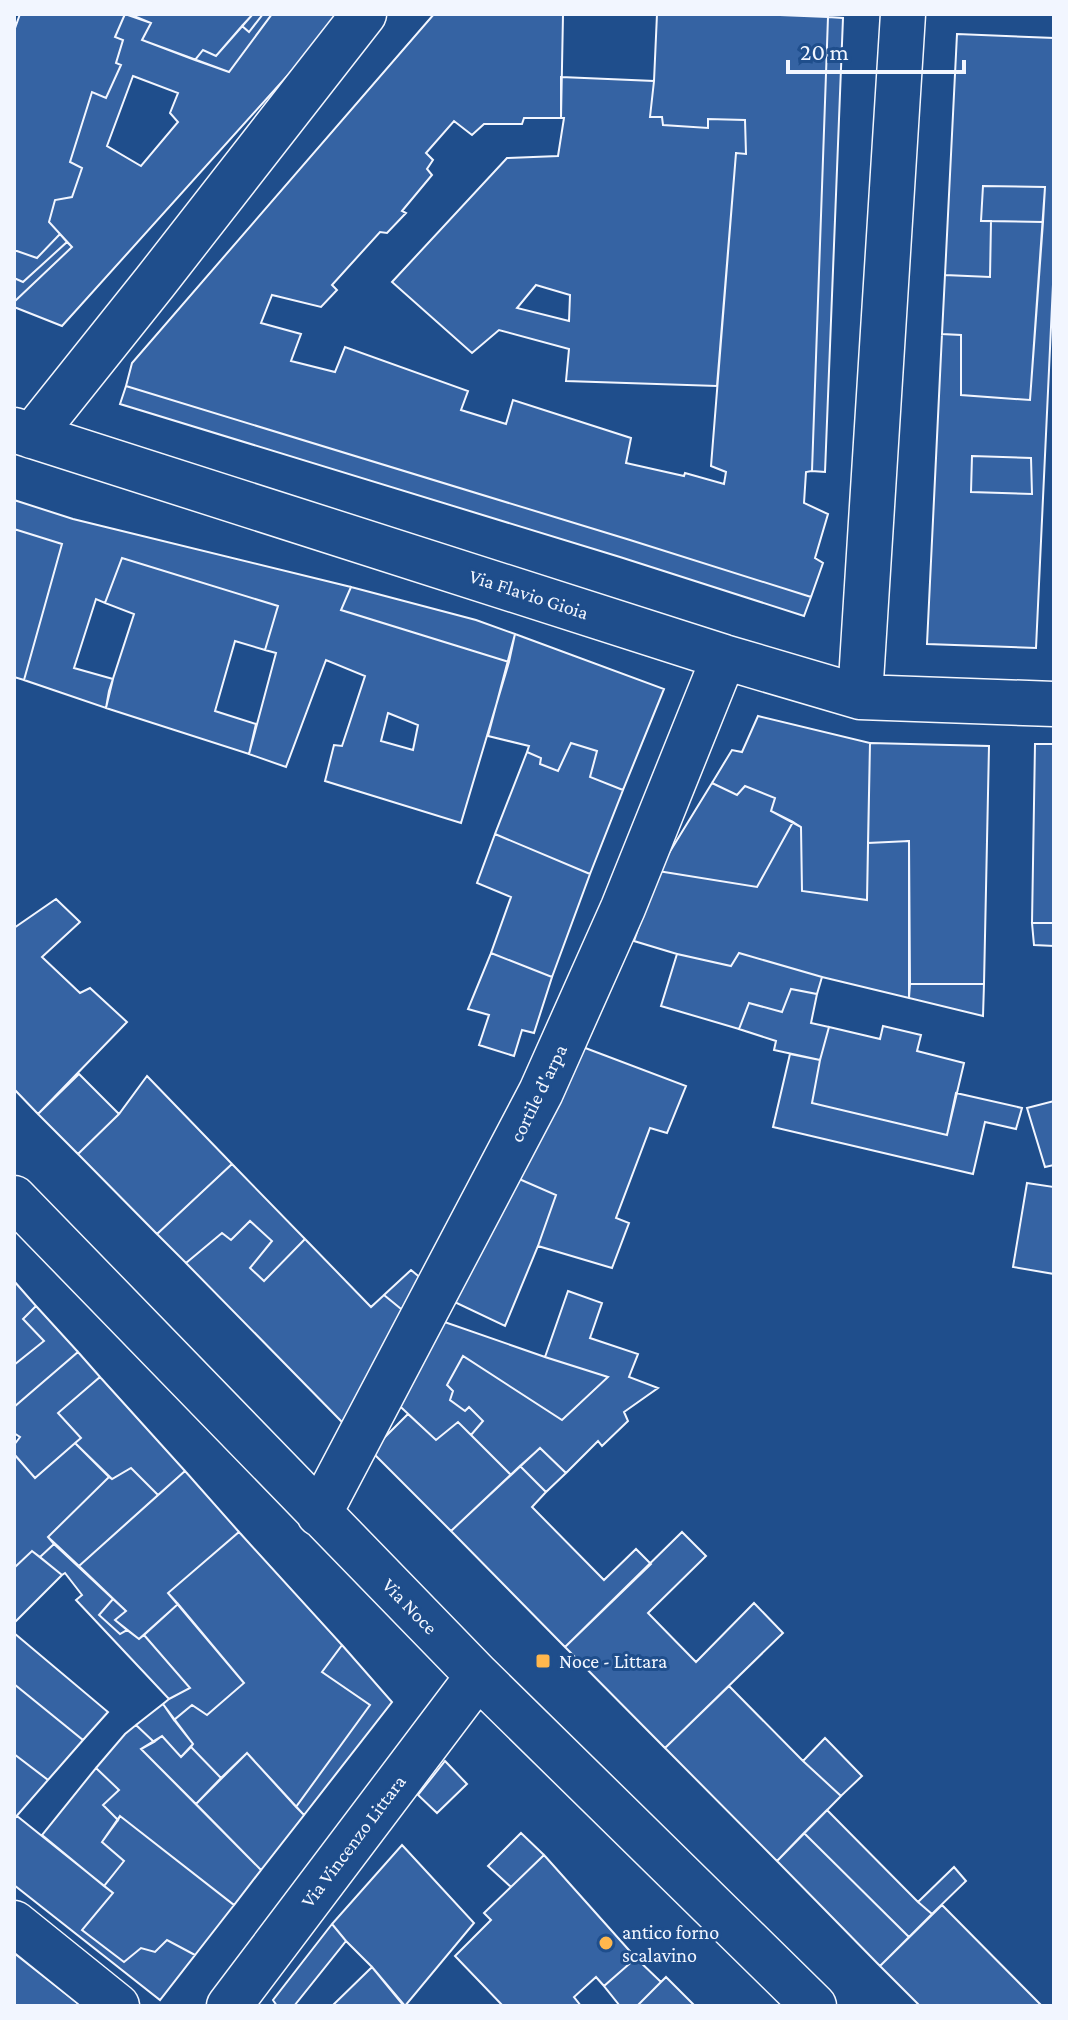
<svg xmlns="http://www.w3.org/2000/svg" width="1068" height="2020" font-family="'Crimson Pro',serif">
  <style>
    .building { fill: #3563a3; stroke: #f2f6ff; stroke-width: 2; fill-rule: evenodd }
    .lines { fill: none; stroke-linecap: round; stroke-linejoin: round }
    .minor-casing { stroke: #f2f6ff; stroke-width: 47 }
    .minor { stroke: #1f4e8c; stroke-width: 44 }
    .poi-dot { fill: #ffb74d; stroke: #1f4e8c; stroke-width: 3 }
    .labels { text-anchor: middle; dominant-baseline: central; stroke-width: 6; stroke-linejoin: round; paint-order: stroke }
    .street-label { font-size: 20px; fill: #f2f6ff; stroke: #1f4e8c }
    .poi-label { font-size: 20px; fill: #f2f6ff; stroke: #1f4e8c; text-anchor: start }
  </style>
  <rect width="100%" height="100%" fill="#1f4e8c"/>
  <path class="building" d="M20,14h105l-10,23 8,3 -7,23 5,2 -15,33 -14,-6 -22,70 12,6 -10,29 -17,3 -6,22 11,12 -23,24 -23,-8v-219z
    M125,14l26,9 -9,17 87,32 43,-58h65l-3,10 -272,302 -48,-19v-5l58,-55 -23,-25 6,-22 17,-3 10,-29 -12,-6 22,-70 14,6 15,-33 -5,-2 7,-23 -8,-3zM133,76l45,17 -8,20 8,9 -37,44 -34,-20z
    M129,14h124l-37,42 -13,-6 -8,10 -53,-20 9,-17z
    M253,14h10l-14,18 -7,-6z
    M263,14h9l-43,58 -34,-12 8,-10 13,6 26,-30 7,6z
    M434,14l129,1 -2,103h-37l-2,6h-38l-12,11 -18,-14 -28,32 7,7 -6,9 5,6 -30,36 4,2 -19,20 -7,-1 -48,53 5,5 -16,17 -49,-12 -11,28 40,11 -10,27 44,11 10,-25 123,44 -7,19 45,14 7,-24 118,38 -5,25 58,13 1,-3 39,11 2,-12 -15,-6 25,-313 10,1 -1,-34 -37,-1v9l-45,-3 -1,-8h-12l4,-36 3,-67h98l73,3 -16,454 -6,1 -2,31 24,11 -13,44 8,5 -12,34 -181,-57 -504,-154 6,-23z
    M828,17l15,1 -18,454 -13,-1z
    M957,34l97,4v225l-18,385 -109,-4 15,-310 19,1v60l69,5 15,-213 -62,-1 -2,35h10l-1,56 -45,-2zM972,456l59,2 1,36 -61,-2z
    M561,77l93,4 -4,36h12l1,8 45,3v-9l37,1 1,34 -10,-1 -19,233 -151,-5 3,-32 -70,-19 -27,23 -80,-71 115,-124 51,-2 6,-38h-3zM536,285l34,10 -1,26 -52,-13z
    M983,186l62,1 -2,35 -62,-1z
    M991,221l52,1 -13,178 -69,-5v-60l-19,-1 3,-59 45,2z
    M60,234l7,8 -44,40 -9,-4v-28l23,8z
    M67,242l5,5 -58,55v-24l9,4z
    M126,386l504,154 181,57 -7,19 -184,-59 -500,-153z
    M972,456l59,2 1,36 -61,-2z
    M14,500l59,19 278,68 -10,23 168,52 -48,161 -136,-42 9,-36 8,1 23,-70 -39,-16 -40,107 -37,-13 27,-101 -11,-3 13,-44 -156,-48 -17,45 -9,-4 -22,69 39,11 -7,29 -82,-28 38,-136 -48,-15zM388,713l30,12 -5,25 -32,-9z
    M14,529l48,15 -38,136 -10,-3z
    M122,558l156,48 -13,44 -30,-9 -20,70 41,13 -7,30 -143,-46 3,-17 25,-77 -29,-11z
    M351,587l125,33 39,14 -6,28 -168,-52z
    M515,634l149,55 -41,101 -33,-13 7,-26 -26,-8 -13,28 -18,-7 1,-6 -14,-6 2,-6 -41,-10z
    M758,716l112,27 -3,157 -65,-9 -1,-64 -30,-16 4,-13 -30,-12 -8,9 -25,-12 20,-33 10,2z
    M571,743l26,8 -7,26 33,13 -33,84 -95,-40 32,-82 14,6 -1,6 18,7z
    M870,743l119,3 -5,238h-74l-1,-143 -41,2z
    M1035,744h19v179h-22z
    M712,783l25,12 8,-9 30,12 -4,13 22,11 -36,65 -99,-16z
    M793,822l8,5 1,64 65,9 1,-57 41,-2v157l-87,-21 -83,-24 -8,13 -54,-12 -43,-13 24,-70 99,16z
    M495,834l95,40 -38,103 -61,-24 20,-56 -34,-14z
    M56,899l24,23 -38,35 38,36 10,-5 37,34 -89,92 -24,-25v-161z
    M1032,923h22v23l-20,-1z
    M491,953l61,24 -18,56 -12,-3 -8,26 -35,-11 10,-30 -21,-6z
    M739,953l83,24 -5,17 -26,-5 -9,23 -33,-9 -10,26 -78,-23 16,-52 54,12z
    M910,984h74l-1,32 -74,-18z
    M791,989l26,5 -6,29 18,4 -9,33 -46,-10 2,-9 -37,-12 10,-26 33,9z
    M883,1026l38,9 -4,16 47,12 -17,72 -135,-32 8,-43 9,-33 51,12z
    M580,1046l106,40 -19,47 -17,-5 -34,90 13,5 -17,45 -74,-22 18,-51 -46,-20z
    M790,1054l30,6 -8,43 135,32 9,-42 66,15 -6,21 -31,-7 -12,52 -200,-47z
    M79,1074l40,40 -41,40 -40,-40z
    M147,1076l85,88 -75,70 -79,-80 41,-40z
    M1054,1101v64l-9,2 -18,-59z
    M232,1164l73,75 -41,42 -14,-13 22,-27 -22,-20 -19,19 -9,-7 -36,30 -29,-29z
    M510,1175l46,20 -18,51 -33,80 -61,-29z
    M1027,1183l27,4v87l-41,-7z
    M250,1221l22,20 -22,27 14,13 41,-42 66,68 13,-12 22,18 -63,110 -157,-160 36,-30 9,7z
    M411,1270l12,10 -17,33 -22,-18z
    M14,1281l22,25 -13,13 21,22 -30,24z
    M568,1291l34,12 -12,35 48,16 -9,23 29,11 -34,24 4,9 -26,25 -4,-5 -32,32 -26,-25 -29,27 -40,-40 12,-14 -14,-14 -4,4 -15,-11 3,-9 -6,-6 16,-29 99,64 46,-43 -63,-20z
    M36,1306l42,46 -64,55v-42l30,-24 -21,-22z
    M433,1318l112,39 63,20 -46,43 -99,-64 -16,29 6,6 -3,9 15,11 4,-4 14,14 -12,14 -13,-13 -22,18 -47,-44z
    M78,1352l22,25 -42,36 23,25 -46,40 -21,-24v-9l6,-8 -6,-4v-26z
    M100,1377l85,94 -27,24 -27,-27 -19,11 -37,-36 6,-5 -23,-25z
    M408,1414l28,26 22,-18 53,53 -60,56 -80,-80z
    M75,1443l34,34 -61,60 6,7 -14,13 -8,-6 -18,17v-114l21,24z
    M540,1448l26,25 -20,19 -26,-26z
    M520,1466l26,26 -14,15 72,73 32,-31 15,15 -86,83 -114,-116z
    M131,1468l27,27 -79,71 -31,-29 61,-60 3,2z
    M185,1471l54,61 -71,61 10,11 -39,35 -24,-19 11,-9 -47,-45z
    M239,1532l103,113 -20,27 48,33 -74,102 -49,-54 -26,25 -30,-31 2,-3 -19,-24 18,-15 15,10 37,-32 -76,-90z
    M682,1532l24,24 -58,57 48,49 58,-59 29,30 -118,115 -100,-101z
    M54,1544l59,55 -14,16 21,19 7,-4 12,9 5,-4 46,53 -21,11 -93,-99 6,-5 -17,-22 -3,2 -22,-18z
    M32,1551l30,24 -48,48v-55z
    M113,1599l13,12 -11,9 12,10 -7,4 -21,-19z
    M178,1604l66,79 -37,32 -15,-10 -18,15 -11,-16 6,-5 21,-11 -46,-53z
    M14,1633l94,79 -25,28 -69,-56z
    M342,1645l50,57 -88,113 -8,-8 74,-102 -48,-33z
    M14,1684l69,56 -35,40 -34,-26z
    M729,1686l74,75 38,35 -64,65 -112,-113z
    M163,1704l30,40 -12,13 -19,-21 -8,6 -18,-17z
    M136,1725l18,17 -13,7 120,121 -27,35 -114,-89 -2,4 -15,-15 16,-15 -23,-22 29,-34z
    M162,1736l19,21 10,-10 30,31 -25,26 -55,-55z
    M825,1738l37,38 -21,20 -38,-35z
    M247,1753l57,62 -43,55 -65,-66z
    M14,1754l34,26 -34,39z
    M445,1761l22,23 -30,29 -19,-18z
    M96,1768l23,22 -16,15 15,15 -16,22 22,19 -20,25 -62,-51z
    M827,1810l91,92 14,12 -23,23 -105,-104z
    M17,1816l96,77 -31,37 42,32 17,-14 14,4 12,-12 28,15 -35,45 -146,-115v-66z
    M120,1816l114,89 -39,50 -28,-15 -12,12 -14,-4 -17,14 -42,-32 31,-37 -9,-7 20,-25 -22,-19z
    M521,1833l23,22 -33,32 -23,-21z
    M804,1833l105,104 -29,29 -103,-105z
    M402,1845l72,78 -69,83 -33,-39 -26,-26 -14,-17z
    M544,1855l92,103 -32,28 -8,-9 -22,20 7,9h-78l-48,-50 36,-36 -7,-7z
    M954,1867l12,14 -34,33 -14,-12z
    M942,1905l100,101h-122l-40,-40z
    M332,1924l14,17 -52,65h-17l-4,-6z
    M14,1953l67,53h-67z
    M636,1958l25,24 -24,24h-17l-16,-20z
    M372,1967l32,39h-72z
    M666,1977l29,29h-58z"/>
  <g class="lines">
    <defs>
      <path id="minor" d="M14,430l710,227 136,40 194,7
        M32,436l123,-154 209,-268
        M860,697l43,-683
        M14,1198l464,478 336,330
        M319,1514l222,-422 82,-184 101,-251
        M14,1923l103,83
        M229,2006l249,-330"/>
    </defs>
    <use href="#minor" class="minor-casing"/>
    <use href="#minor" class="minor"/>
  </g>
  <g class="poi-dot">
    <rect x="535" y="1653" width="16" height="16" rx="4"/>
    <circle cx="606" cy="1943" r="8"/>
  </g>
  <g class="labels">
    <g class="street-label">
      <text transform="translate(529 594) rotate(18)">Via Flavio Gioia</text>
      <text transform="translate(538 1093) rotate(-64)">cortile d'arpa</text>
      <text transform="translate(410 1606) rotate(46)">Via Noce</text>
      <text transform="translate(353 1841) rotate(-53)">Via Vincenzo Littara</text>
    </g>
    <g class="poi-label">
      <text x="559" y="1661">Noce - Littara</text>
      <text x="622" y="1932">antico forno<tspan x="622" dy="23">scalavino</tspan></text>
    </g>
  </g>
  <rect width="1068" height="2020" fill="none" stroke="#f2f6ff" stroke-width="32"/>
  <path d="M788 60v12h176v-12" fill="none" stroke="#f2f6ff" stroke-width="4"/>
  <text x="800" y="60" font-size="24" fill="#f2f6ff" stroke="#1f4e8c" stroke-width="6" paint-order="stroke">20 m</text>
</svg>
